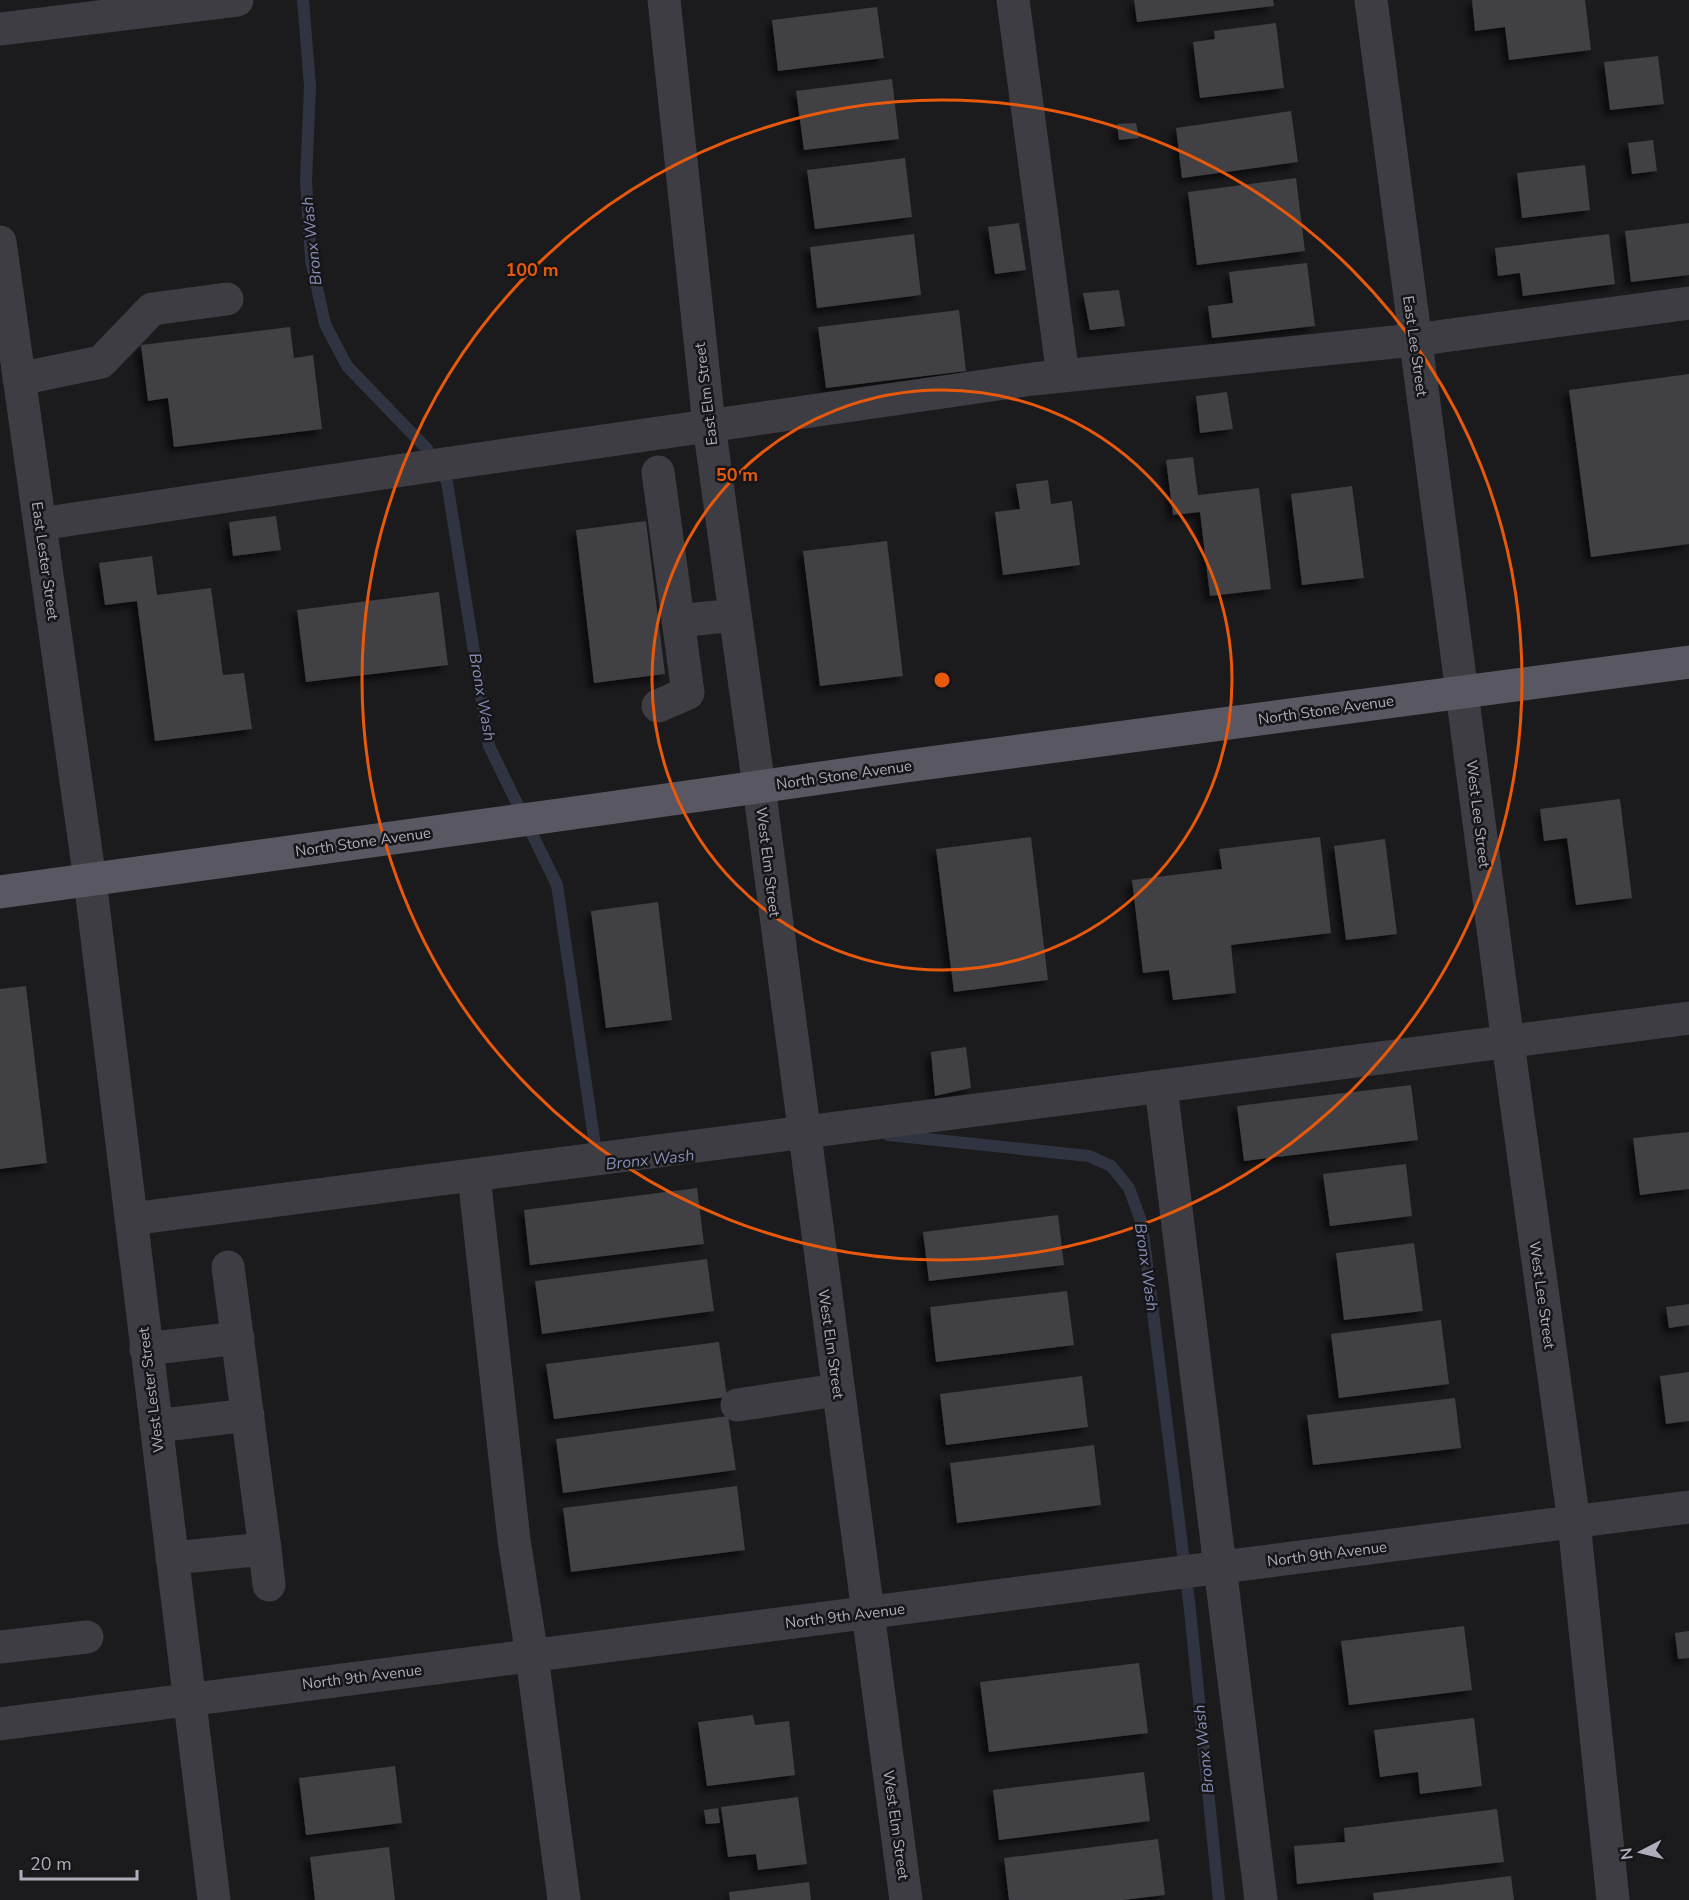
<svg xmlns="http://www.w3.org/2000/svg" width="1689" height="1900" font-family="'Nunito Sans',sans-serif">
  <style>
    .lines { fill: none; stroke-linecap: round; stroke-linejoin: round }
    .stream { stroke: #303441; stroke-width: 12 }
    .building { fill: #413f44; filter: url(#shadow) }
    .minor { stroke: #3f3d44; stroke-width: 33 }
    .major { stroke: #595761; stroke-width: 33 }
    .ring { fill: none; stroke: #e8590c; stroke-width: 3 }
    .labels { text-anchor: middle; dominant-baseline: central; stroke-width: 5; stroke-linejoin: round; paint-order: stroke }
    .street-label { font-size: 15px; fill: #aeadbc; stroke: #161518 }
    .water-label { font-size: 16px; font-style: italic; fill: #858eb6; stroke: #161518 }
    .centre { fill: #e8590c; stroke: #161518; stroke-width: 3 }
    .ring-label { font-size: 18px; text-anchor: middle; font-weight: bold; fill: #e8590c; stroke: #161518; stroke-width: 5; stroke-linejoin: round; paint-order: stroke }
  </style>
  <defs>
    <filter id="shadow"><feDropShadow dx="-5.5" dy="5.5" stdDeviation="3" flood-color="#0009"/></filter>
  </defs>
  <rect width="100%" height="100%" fill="#1b1a1d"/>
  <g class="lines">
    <path class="stream" d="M303,0l7,86 -4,95 5,79 14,64 22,42 80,83 20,33 42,264 68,139 40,274
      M888,1135l201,21 22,10 18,22 13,36 48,386 29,290"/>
  </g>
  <path class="building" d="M1134,0h139l1,6 -137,16z
    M1472,0h113l6,50 -82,10 -4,-33 -30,4z
    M877,7l7,51 -106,13 -6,-51z
    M1276,23l8,65 -84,10 -7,-56 22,-3 -1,-8z
    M1658,56l6,48 -54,6 -6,-48z
    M892,79l7,60 -95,11 -8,-59z
    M1291,111l7,51 -116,16 -6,-50z
    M1136,123l3,15 -20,2 -2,-16z
    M1653,140l4,31 -25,3 -4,-31z
    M905,158l7,59 -97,12 -8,-59z
    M1585,165l5,45 -68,8 -5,-45z
    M1296,178l9,73 -108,14 -9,-73z
    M1019,223l7,47 -31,4 -7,-47z
    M1689,223v52l-58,7 -6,-51z
    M914,234l7,61 -104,13 -7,-61z
    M1609,234l6,50 -92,12 -3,-23 -22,3 -3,-28z
    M1307,263l8,63 -103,12 -4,-32 25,-3 -4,-31z
    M1119,290l6,36 -35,4 -7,-37z
    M959,310l7,61 -140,17 -8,-61z
    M290,327l4,31 19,-3 9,74 -148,18 -6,-49 -20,3 -7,-56z
    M1689,374v170l-98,13 -22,-167z
    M1227,392l6,37 -33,4 -4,-37z
    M1193,457l5,38 61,-7 12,101 -61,7 -10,-84 -27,3 -7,-55z
    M1048,480l3,24 21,-3 8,64 -77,10 -8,-63 25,-3 -4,-25z
    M1352,486l12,92 -62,7 -11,-91z
    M276,516l5,34 -48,6 -4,-34z
    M646,521l19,153 -71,9 -18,-153z
    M887,541l16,135 -83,10 -17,-135z
    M152,556l5,39 54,-7 12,87 21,-2 8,56 -97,12 -18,-140 -32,4 -6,-42z
    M439,592l9,73 -142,17 -9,-72z
    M1620,799l12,99 -56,7 -9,-67 -23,3 -4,-32z
    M1031,837l17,143 -94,12 -18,-143z
    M1320,837l11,96 -100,12 5,48 -63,7 -4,-30 -26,3 -11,-93 90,-11 -3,-20z
    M1385,839l12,95 -51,6 -12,-94z
    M658,902l14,118 -66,8 -15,-117z
    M26,986l21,177 -47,6v-180z
    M966,1047l5,41 -36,8 -4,-44z
    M1411,1085l7,55 -174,21 -7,-55z
    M1689,1132v57l-49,6 -7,-57z
    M1406,1164l6,52 -82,10 -7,-52z
    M697,1188l7,56 -174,21 -6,-55z
    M1058,1215l6,50 -135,16 -6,-49z
    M1414,1243l9,68 -79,9 -8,-67z
    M707,1259l7,52 -172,23 -7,-53z
    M1067,1291l7,54 -138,17 -6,-55z
    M1689,1304v21l-20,3 -3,-21z
    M1441,1320l8,64 -110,14 -8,-64z
    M719,1342l8,55 -173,22 -8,-55z
    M1689,1372v49l-23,3 -6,-48z
    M1082,1376l6,51 -142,18 -6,-51z
    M1455,1398l6,50 -148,17 -6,-50z
    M728,1416l8,54 -173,23 -7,-54z
    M1094,1445l7,60 -144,18 -7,-60z
    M737,1486l8,64 -174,22 -8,-64z
    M1464,1626l8,64 -123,15 -8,-64z
    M1689,1631v27l-11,1 -3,-26z
    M1139,1663l9,70 -159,19 -9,-70z
    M753,1715l2,10 34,-4 6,54 -88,11 -9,-64z
    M1474,1718l8,68 -62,8 -2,-22 -38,5 -6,-47z
    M395,1766l7,57 -96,12 -7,-57z
    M1144,1772l6,49 -151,19 -6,-50z
    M798,1797l9,67 -49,6 -2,-16 -28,3 -7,-50z
    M718,1808l2,15 -14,1 -2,-14z
    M1497,1809l7,53 -207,22 -3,-38 51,-4 -1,-14z
    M1158,1839l7,56 -42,5h-114l-5,-42z
    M389,1847l6,53h-80l-5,-43z
    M1511,1876l3,24h-140l-1,-7z
    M809,1882l2,18h-81l-1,-8z"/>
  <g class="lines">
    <path class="minor" d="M664,0l45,425 50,362 147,1113
      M1013,0l50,376
      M1371,0l137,1043 66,479 39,378
      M0,29l237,-29
      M0,242l90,638 124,1020
      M19,379l82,-17 51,-53 75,-10
      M658,472l30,221 -30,13
      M40,524l397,-59 596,-86 381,-39 275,-37
      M678,621l57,-6
      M1161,1087l100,813
      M474,1176l40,364 18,116 32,244
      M131,1219l1558,-201
      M146,1349l92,-11
      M737,1405l100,-15
      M156,1426l92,-11
      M265,1549l4,36
      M172,1558l93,-9 -37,-282
      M0,1647l87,-10
      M0,1724l1689,-217"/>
    <path class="major" d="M0,892l559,-77 347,-49 783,-104"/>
  </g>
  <g class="ring">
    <circle cx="942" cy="680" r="290"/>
    <circle cx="942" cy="680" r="580"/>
  </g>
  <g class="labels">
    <g class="street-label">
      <text transform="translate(1415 346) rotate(82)">East Lee Street</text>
      <text transform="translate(706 394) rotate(-97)">East Elm Street</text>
      <text transform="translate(45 561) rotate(82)">East Lester Street</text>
      <text transform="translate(1326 710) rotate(-8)">North Stone Avenue</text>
      <text transform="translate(844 775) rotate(-8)">North Stone Avenue</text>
      <text transform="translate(1478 814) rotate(83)">West Lee Street</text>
      <text transform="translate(363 842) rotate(-8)">North Stone Avenue</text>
      <text transform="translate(768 862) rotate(83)">West Elm Street</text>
      <text transform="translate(1542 1295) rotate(82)">West Lee Street</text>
      <text transform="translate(831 1344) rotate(82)">West Elm Street</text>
      <text transform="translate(151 1390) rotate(-97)">West Lester Street</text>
      <text transform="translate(1327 1554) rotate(-7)">North 9th Avenue</text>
      <text transform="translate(845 1616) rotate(-7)">North 9th Avenue</text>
      <text transform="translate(362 1677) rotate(-7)">North 9th Avenue</text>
      <text transform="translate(896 1825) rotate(82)">West Elm Street</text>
    </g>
    <g class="water-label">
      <text transform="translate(312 241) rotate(-96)">Bronx Wash</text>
      <text transform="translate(482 697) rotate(80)">Bronx Wash</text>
      <text transform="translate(650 1160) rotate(-6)">Bronx Wash</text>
      <text transform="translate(1146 1267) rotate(82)">Bronx Wash</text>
      <text transform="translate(1204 1749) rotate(-96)">Bronx Wash</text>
    </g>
  </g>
  <circle cx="942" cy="680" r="9" class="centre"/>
  <g class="ring-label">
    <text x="532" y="276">100 m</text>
    <text x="737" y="481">50 m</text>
  </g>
  <g transform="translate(1641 1852) rotate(263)" stroke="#161518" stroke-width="4.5" paint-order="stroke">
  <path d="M0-4.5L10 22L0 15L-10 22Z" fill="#aeadbc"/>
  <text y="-9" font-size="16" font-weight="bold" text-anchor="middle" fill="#aeadbc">N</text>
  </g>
  <path d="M21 1870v9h116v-9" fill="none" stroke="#aeadbc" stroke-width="3"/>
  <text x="30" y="1870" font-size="18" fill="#aeadbc" stroke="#161518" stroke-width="4.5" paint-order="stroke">20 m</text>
</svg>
